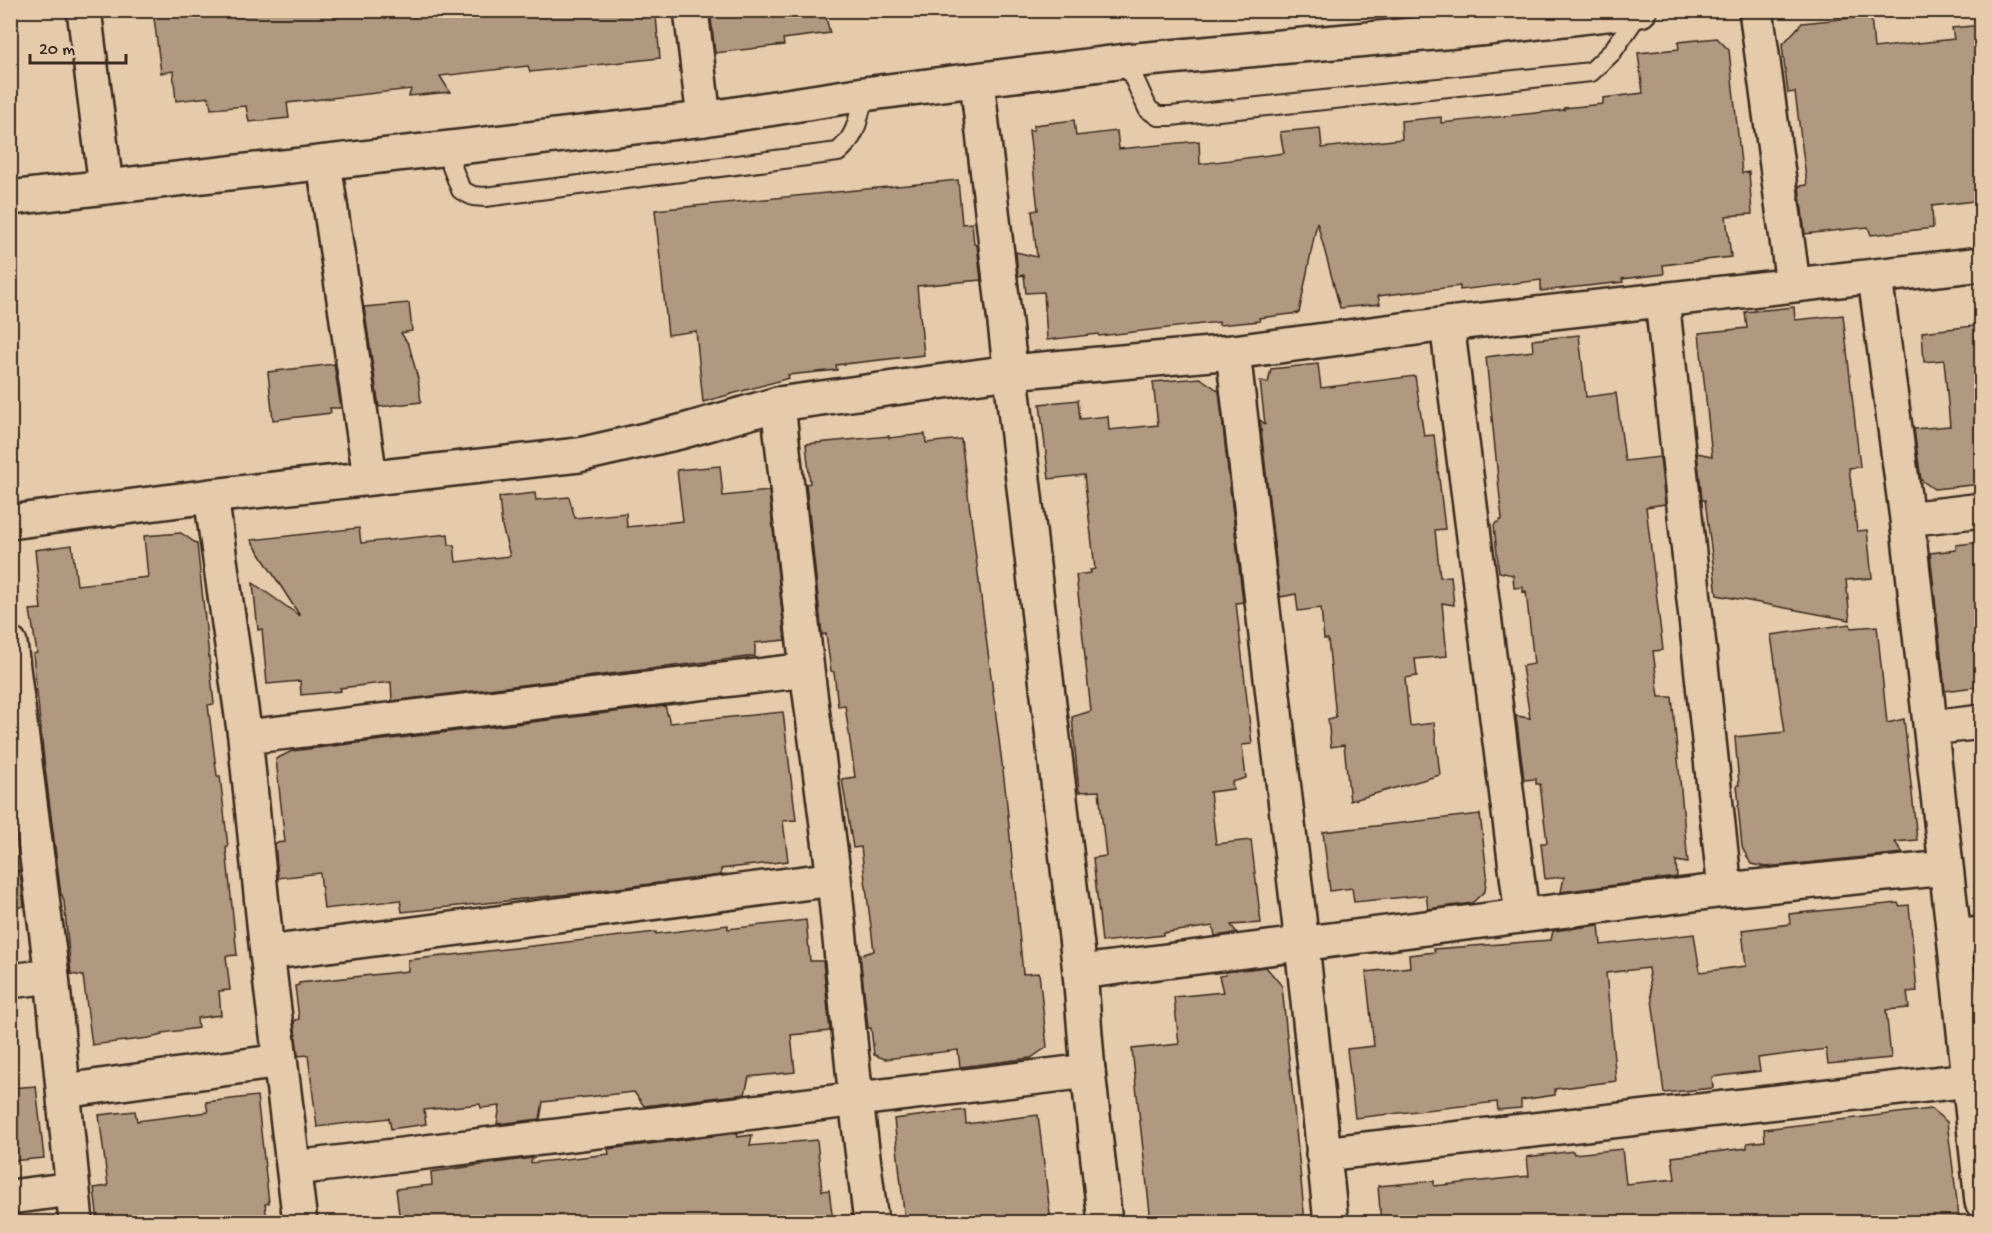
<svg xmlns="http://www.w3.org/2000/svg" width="1992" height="1233" font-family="'Gochi Hand',sans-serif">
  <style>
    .building { fill: #b19880; stroke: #3b2a1e; stroke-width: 1.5 }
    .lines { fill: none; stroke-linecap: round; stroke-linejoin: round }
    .lane-casing { stroke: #3b2a1e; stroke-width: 22 }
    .street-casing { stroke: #3b2a1e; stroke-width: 38 }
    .secondary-casing { stroke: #3b2a1e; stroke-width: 38 }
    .lane { stroke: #e5caac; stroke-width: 18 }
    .street { stroke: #e5caac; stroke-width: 33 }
    .secondary { stroke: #e5caac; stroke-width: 33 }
  </style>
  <rect width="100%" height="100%" fill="#e5caac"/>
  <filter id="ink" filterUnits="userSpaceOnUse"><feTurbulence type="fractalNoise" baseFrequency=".0167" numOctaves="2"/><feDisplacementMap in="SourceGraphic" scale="12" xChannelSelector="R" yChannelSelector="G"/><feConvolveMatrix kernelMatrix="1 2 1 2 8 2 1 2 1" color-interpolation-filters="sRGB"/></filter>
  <g filter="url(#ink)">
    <path class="building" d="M153,10h481v3l22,4 4,41 -130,14 -2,-6 -88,10 10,16 -41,4 2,-7 -124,14 2,15 -40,4 -3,-16 -35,3 -2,-12 -33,4 -3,-30 -12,2z
      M710,10h114l6,23 -47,6 1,6 -69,8z
      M1871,16l3,32 80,-9 -2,-11 30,-3v175l-50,6 1,22 -62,7 -3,-8 -63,7 -6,-48 8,-1 -12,-93 -7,1 -6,-48 20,-22z
      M1717,38l12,12 13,123 7,-1 3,42 -26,2 5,41 -68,8 1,9 -42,5 1,3 -82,9v-11l-81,10v-4l-82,10 2,8 -40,4 -23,-86 -18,91 -40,5 1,3 -41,4v-3l-120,14 -1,-2 -51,6 -3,-48 -18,1 -2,-18 -6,1 -2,-24 21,5 -5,-46 6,-1 -9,-80h5v-5l40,-5 2,16 41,-5 2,18 80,-8 1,23 84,-11 -4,-21 40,-4 2,20 80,-9 -1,-18 40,-4v6l123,-13v-2l39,-4v-6l40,-5 -5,-40 41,-4 -1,-7z
      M958,180l4,44 10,-1 2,21 3,1 4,35 -64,6 7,69 -88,10 1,5 -49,5 1,3 -86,24 -7,-71 -28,4 -13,-125z
      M409,303l3,28 -11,2 8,12 9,34 3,23 -42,5 -15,-100z
      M1794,307l1,13 48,-5 17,152 -11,1 8,63 10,-1 5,48 -26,2 4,40 -133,-25 -12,-95h-3l-5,-47 15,3 -13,-123 48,-5 -2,-16z
      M1982,325v159l-48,5 -13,-9 -7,-51 36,-3 -6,-66 -20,2 -2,-30z
      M1579,335l7,62 30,-4 9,68 35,-4 5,47 -19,3 17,143 -10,1 6,46h13l16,166 -12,-2 1,16 -116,15 3,-15 -19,2 -4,-36h6l-7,-59h-4v-5l-12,1 -8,-64 14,2 -8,-52 12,-2 -8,-73 -3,1v-5l-9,1 -1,-13 -14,-3 -5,-47 8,-6 -16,-162 47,-6 -1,-11z
      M334,364l7,44h-11l1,5 -58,7 -5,-48z
      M1318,364l3,24 94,-12 9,60 10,-1 11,94 -10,1 5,47 11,-1 3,29 -12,-2 5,53 -32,3 2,17 -12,2 5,48 24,-3 6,52 -90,26 -6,-56 -13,2 -3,-28 8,-2 -8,-78h-4l-3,-31 -23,3 -2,-17 -16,3 -20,-177 5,4 -5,-43 8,2 3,-14z
      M1200,378l19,13 24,211 -7,1 16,141 -10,1 4,33 -14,4 1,7 -23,3 6,52 35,-4 10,83 -30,2 6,8 -22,3 -2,-10 -50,7v2l-61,7 -9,-84 13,-2 -7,-65 -20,1 -7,-75 19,-6 -15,-136 15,-2 -1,-3 5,-1 -11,-94 -35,4 -9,-75 38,-4 2,19 28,-3 1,14 49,-5 -5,-43z
      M925,434l1,9 35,-4 45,356 17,179 16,-1 8,74 -16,11 -71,9 -2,-17 -73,9 -11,-4 -3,-27h-3l-8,-73 14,-4 -13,-104 -8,1 -11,-69 13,-2 -10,-72 -7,1 -4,-34 -3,-1 -5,-37 -4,1 -16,-151 4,-1 -4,-39 83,-8v2z
      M720,466l3,30 46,-5 16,149 -30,3v13l-363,45 -1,-19 -51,6 1,3 -40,4 -1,-14 -33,3 -5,-55 -4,1 -5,-47 47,33 -49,-76 108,-12 2,15 87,-9 1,11h5l2,17 54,-6 -8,-30 -3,-29 36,-4 1,7 33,-3 6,21 51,-5 1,14 56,-6 -6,-51z
      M181,533l16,11 17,160 -6,1 9,71h3l8,71 -2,1 11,107 -11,1 4,34 -11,1 2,24 -24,3 1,10 -36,5 1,2 -14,3 -57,7 -9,-69 -12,-2 -7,-73 -2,-6h-1l-17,-135 -11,-106 4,-1 -7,-43 11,-1 -6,-59 37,-5 5,40 71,-8 -4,-41z
      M1982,542v144l-37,5 -15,-138 26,-3v-5z
      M1850,624l1,4 26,-2 10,97 17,-4 13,121 -22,2 8,11 -137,14 -15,-3 -9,-17 -4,-41 1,-1 -2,-20h2l-4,-48 50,-5 -14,-97z
      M665,706l5,17 113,-11 13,108 -13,1 5,40 -67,8v6l-142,18 -177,19 -2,-12 -76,9 -4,-36 -42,5 -3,-35 10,-1 -9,-83 16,-8z
      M1480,814l7,60 -2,17 -13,12 -44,6 -2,-14 -72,7 -2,-14 -22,3 -7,-59z
      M20,870l4,36 -14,4v-37z
      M1898,903l1,3 10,-1 8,86 -10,1 2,16 -23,2 5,48 -63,6 -2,-15 -68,9 2,13 -48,6 1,11 -49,5 -16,-125 -42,5 10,108 -61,8v6l-34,5v8l-23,2 -1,-8 -142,16 -8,-69 27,-3 -8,-74 44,-5 -1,-12 26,-3 -1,-3 117,-9 2,-9 46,-6 2,20 93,-11 6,38 46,-6 -4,-36 48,-6 -1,-10z
      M806,920l4,41h13l7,70 -39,4 4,37 -46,5 -4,17 -101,12 -10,-14 -66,7 -25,3 -3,17 -43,5 3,-18 -19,2 -1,-4 -56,6 2,14 -35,5 -2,-11 -72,9 -9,-72 -10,1 -4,-35 5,-2 -4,-33 4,-1v-2l109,-12v-11l248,-28v2l72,-9v4z
      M1266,967l16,19 23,236h-154l-19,-173 47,-5 -5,-47 49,-5 -4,-16 7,-1 -1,-3z
      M36,1086l8,72 -34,3v-73z
      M257,1096l12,107 -4,1 2,18h-169l-4,-34 14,-2 -9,-71 36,-4 2,10 71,-9 -2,-10z
      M1931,1109l16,13 12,95h-2l1,5h-577l-3,-36 56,-5v5l95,-10 -2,-19 46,-6 1,3 48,-5 4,35 49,-5 -3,-22 75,-9v-5l18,-2 -1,-12z
      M965,1110l1,14 72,-9 13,107h-146l-11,-103z
      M738,1133l-1,4 15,-2 -2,11 67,-6 5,51 7,-1 4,32h-433l-4,-33 36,-4 -1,-13 101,-14 -1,5 78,-9 -1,-5z"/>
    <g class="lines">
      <defs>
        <path id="lane" d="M1126,61l22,48 10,7h13l420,-44 21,-20 28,-41
          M445,149l16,41 12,6 12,1 353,-45c20,-17 20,-34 26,-58"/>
        <path id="street" d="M691,10l13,109
          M1756,10l37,274
          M324,163l46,314
          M1875,277l32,242 47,418 28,265
          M1662,300l63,590
          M1447,324l75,591
          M1233,352l69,592 29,278
          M778,404l29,266 27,209 22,221 15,122
          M211,496l34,241 22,216 33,269
          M1907,519l75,-9
          M10,644l42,332 24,246
          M1931,728l51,-6
          M245,737l562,-67
          M1954,937l28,-3
          M267,953l567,-74
          M1080,972l645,-82 221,-22
          M10,981l42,-5
          M64,1091l216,-30
          M1323,1154l646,-74
          M295,1168l793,-97
          M10,1197l62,-8"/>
        <path id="secondary" d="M84,10l22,177
          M977,81l103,891 8,99 17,151
          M10,198l694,-79 160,-25 262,-33 363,-33 151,-18
          M10,522l201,-26 368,-41 101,-23 98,-28 232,-32 223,-20 214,-28 535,-60"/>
      </defs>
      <use href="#lane" class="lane-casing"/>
      <use href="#street" class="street-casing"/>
      <use href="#secondary" class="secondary-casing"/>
      <use href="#lane" class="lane"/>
      <use href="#street" class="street"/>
      <use href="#secondary" class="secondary"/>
    </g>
  </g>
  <rect width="1992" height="1233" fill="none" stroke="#e5caac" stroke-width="36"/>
  <rect x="18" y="18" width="1956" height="1197" fill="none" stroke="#3b2a1e" stroke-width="2" filter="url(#ink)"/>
  <path d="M30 54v9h96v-9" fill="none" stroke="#3b2a1e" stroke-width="3"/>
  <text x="39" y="54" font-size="18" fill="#3b2a1e" stroke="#e5caac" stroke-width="4.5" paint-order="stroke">20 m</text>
</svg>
